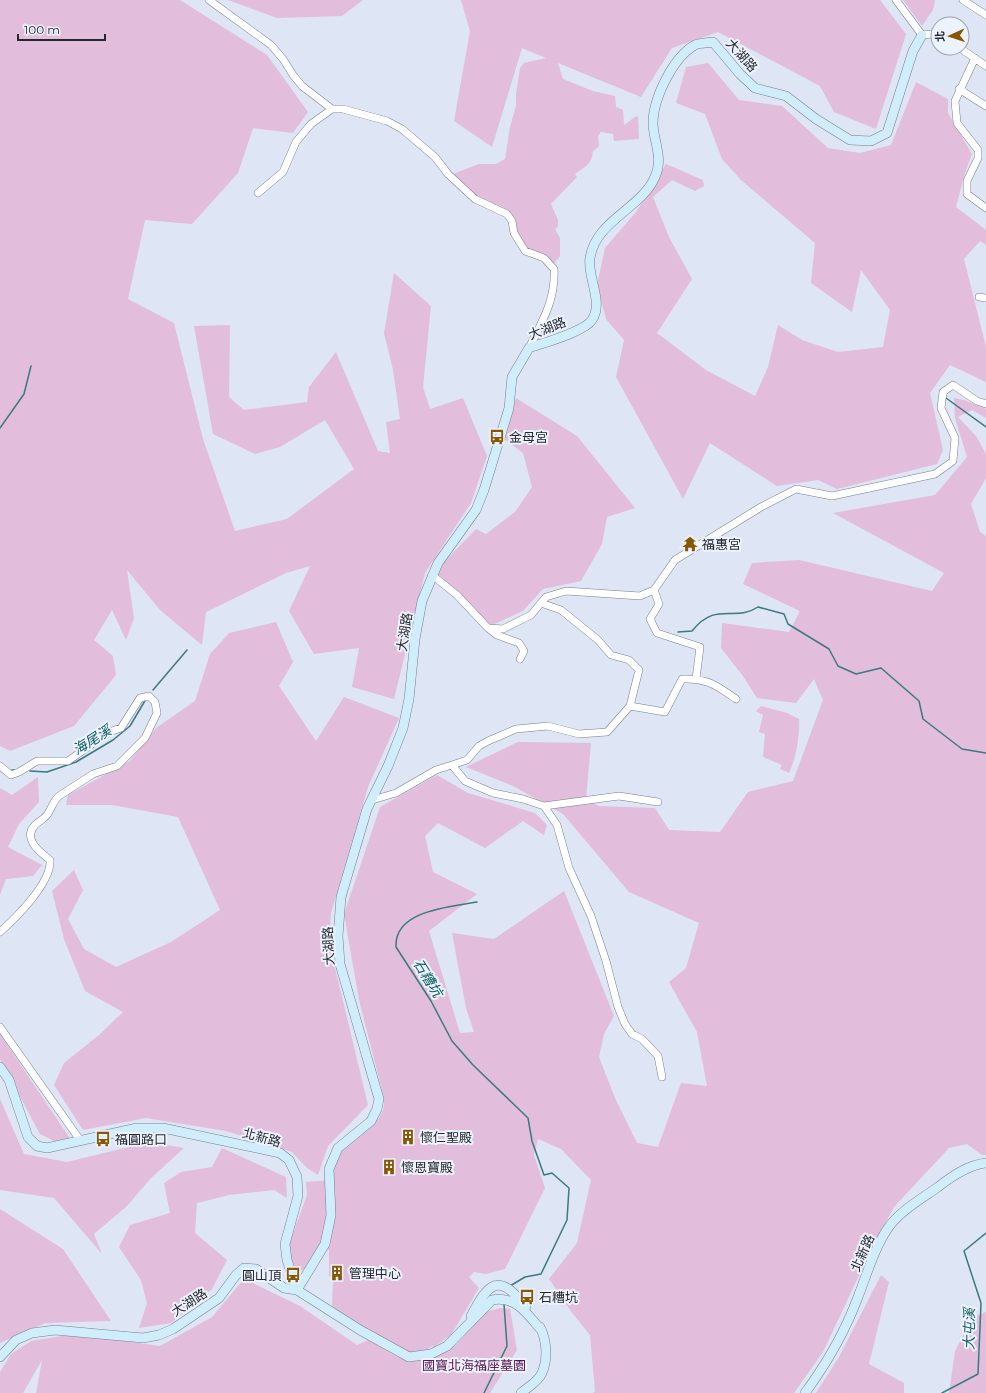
<svg xmlns="http://www.w3.org/2000/svg" width="986" height="1393" font-family="Montserrat,'Noto Sans TC',sans-serif">
  <style>
    .green { fill: #e3bddc }
    .lines { fill: none; stroke-linecap: round; stroke-linejoin: round }
    .stream { stroke: #397b7f; stroke-width: 1.5 }
    .street-casing { stroke: #787f8c; stroke-width: 8 }
    .secondary-casing { stroke: #787f8c; stroke-width: 10 }
    .street { stroke: #fff; stroke-width: 7 }
    .secondary { stroke: #d0edfc; stroke-width: 9 }
    .labels { text-anchor: middle; dominant-baseline: central; stroke-width: 4; stroke-linejoin: round; paint-order: stroke }
    .street-label { font-size: 13px; fill: #25282d; stroke: #edf2ff }
    .poi-label { font-size: 13px; fill: #25282d; stroke: #edf2ff; text-anchor: start }
    .park-label { font-size: 13px; fill: #5a1a53; stroke: #edf2ff }
    .water-label { font-size: 14px; font-style: italic; fill: #0c5d5f; stroke: #edf2ff }
  </style>
  <rect width="100%" height="100%" fill="#dee5f4"/>
  <path class="green" d="M0,0h180l87,55 41,57 -15,21 -40,-5 -15,45 -46,51 -47,-4 -17,79 46,24 29,116 32,92 52,-12 67,-50 -29,-49 -45,27 -25,7 -42,-20 -19,-108 36,-1 -1,72 15,13 63,-8 2,-15 27,-35 42,99 12,2 -4,-31 14,-3 -7,-49 -9,-37 10,-60 37,33 -8,81 7,22 33,-11 24,58 -16,47 -46,70 -31,126 -42,-12 7,-39 -45,6 -25,-43 21,-45 -24,7 -80,39 -4,33 -42,-35 -33,-40 7,48 -8,22 -14,-30 -18,30 19,16 3,19 -42,51 -64,25 -10,-5z
    M228,0h135l-21,16 -65,2z
    M461,0h419l26,34 -30,95 -42,-17 -14,-26 -102,-54 -46,16 -31,49 -83,-34 5,16 30,12 22,5 1,11 7,3 1,15 11,-8 3,-1 1,23 -25,2 -1,-7 -12,-2 -3,4 1,10 -6,5c-1,13 -8,16 -18,23l2,3 -26,27 7,16v7l-3,2 5,9v18l-7,9c-22,-13 -36,-17 -39,-45l-35,-20 -26,-26 26,-10h17l9,-5 5,-32 6,-21v-12l4,-26 4,-5 22,-5 -24,-10 -30,99 -38,-26 16,-90z
    M903,0h32l-2,10 -11,16z
    M708,63l31,37 43,6 46,42 32,5 31,-8 25,-63 32,17v14l24,41 -8,22 -8,31 30,23v15l-6,-4 -16,18 22,88v35l-36,-17 -20,28 13,57 -6,14 -100,25 -19,-9 -41,6 -67,-43 -27,56 -67,-122 8,-37 -18,-21 -9,-34 8,-37 31,-36 30,-48 37,16 1,6 -9,5 -23,-11 -19,17 16,40 23,42 -35,54 49,37 49,26 13,-29 10,-42 24,15 36,12 45,-5 7,-37 -29,-40 -9,42 -41,-29 4,-40 -74,-63 -19,-21 -17,-45 -29,-11 10,-36z
    M516,398l61,38 58,72 -28,9 -5,27 -21,37 -38,8 -20,22 -33,15 -52,-52 7,-13 31,-32 10,5 29,-22 17,-25 -9,-34 -20,-15z
    M954,398l10,2 22,9v9l-14,-8 -14,7 18,19 10,18v24l-15,26 9,28 6,4v619h-4l-15,-11 -18,4 -55,59 -23,43 -48,102 -29,41h-201l2,-2 -5,-56 -20,-25 -21,-31 28,-36 14,-63 -30,-31 -23,-10 -4,16 11,33 -40,81 -19,5 -12,-2 -5,5 10,11 -28,47 -17,12 -2,-1 -14,10 -15,-4 -71,-45 1,-27 -4,-4v-26l-10,-3 -15,22 -9,6 -7,-20 1,-11 18,-49 -1,-13 28,-2c0,-5 -2,-11 0,-15 7,-26 40,-31 49,-55 1,-3 1,-8 1,-12l-25,-98 -15,-86 36,-107 57,-32 31,18 67,20 12,12 -3,10 -21,-14 -38,27 -47,-25 -13,13 8,36 44,22 -48,37 31,102 14,-1 -8,-24 -14,-75 42,6 70,-48 50,125 -10,18 -5,23 16,41 22,45 21,4 23,-64 26,3 -10,-54 -28,-50 17,-14 13,-45 -70,-31 -66,-78 -50,-28 -47,-19 52,-25 73,1 -5,56 13,7 56,2 14,22 51,2 28,-40 45,-11 30,-81 -9,-21 -18,24 -39,-5 -14,-22 -22,-28 1,-25 67,9 11,-21 -57,-27 9,-21 47,-3 133,31 12,-18 -111,-60 102,-18 32,-38 -12,-39z
    M276,622l17,40 -14,24 37,55 28,-44 55,21 -31,69 -37,126 -2,30 39,162 -40,41 -10,29 -12,-8 -14,-15 -66,-21 -80,-13 -63,12 -29,-45 10,-22 35,-28 24,-23 -38,-21 -21,-52 -12,-48 22,-21 9,20 -15,29 16,30 32,18 55,-25 49,-32 -42,-93 -66,-12h-46l2,-10 62,-34 26,-33 39,-27 15,-47 19,-21z
    M761,706l26,7 12,6c1,17 -3,39 -10,54l-9,-4 2,-4 -19,-8 2,-23 -6,-2 4,-17 -7,-4z
    M38,777l1,25 -20,22 -11,23 34,18 -9,11 -27,3 -6,16v-107l12,7z
    M0,1034l71,106 -15,2 -16,-8 -40,-75z
    M0,1099l24,55 43,8 82,-20 35,6 -33,30 -24,28 -33,28 8,20 -48,-56 -54,-8z
    M222,1148l64,29 1,21 -13,-8 -45,5 -32,8 -2,30 32,27 -15,29 -41,34 -32,5 8,-25 -6,-23 -22,-33 11,-22 40,-12 -6,-30 17,-11 31,-5z
    M0,1209l63,40 48,72 -66,2 -45,20z
    M881,1275l8,7 -20,82 35,19v10h-88l23,-36z
    M244,1279l56,27 57,39 11,-5 29,17 16,4h14l30,-17 28,-32 15,-4 10,1 7,41 -27,43h-454l6,-33 -19,33h-23v-21l11,-18 20,-13 43,-7 86,12 52,-29z
    M986,1312v81h-37l6,-42 18,-34z"/>
  <g class="lines">
    <path class="stream" d="M946,398l40,29
      M0,428l24,-34 7,-28
      M678,632l14,-1c25,-31 42,-8 66,-24l26,7 4,10 41,25 9,17 18,8 25,-6 38,33 4,18 39,30 24,4
      M153,690l34,-40
      M12,770h2
      M30,771l17,1 29,-10 37,-22 17,-14 16,-27
      M477,902c-27,5 -83,8 -81,45l35,54 21,40 21,24 55,53 4,23 12,34 8,-2 17,15 -2,32 -26,54 -16,3 -15,9
      M484,1393l23,-47 -3,-42
      M942,1393l36,-19 3,-71 -17,-52 22,-18"/>
    <defs>
      <path id="street" d="M209,0l62,45 12,14 10,16 9,11 30,23h11l44,12 15,8 33,28 13,17 27,25 32,15 5,7 2,12 11,18 19,7 10,11c2,30 -12,53 -25,79
        M896,0l26,35 10,-1 6,2
        M963,0l23,15
        M960,48l26,18
        M975,58l-20,43 2,22 21,27v8l-11,23v13l19,14
        M959,89l27,17
        M258,193l25,-21 13,-30 15,-18 21,-15
        M979,297l7,1
        M432,575l25,20 31,33 15,1 28,-14 15,-18 20,-6 74,5 14,-6 21,-30 86,-53 35,-18 36,7 103,-22 18,-13 2,-23 -14,-30 2,-16 10,-7 24,16 9,3
        M654,590l5,14 -9,15 7,14 43,14 -4,32
        M488,628l9,7 22,8 5,8 -4,8
        M630,706l35,6 17,-33c25,-1 34,6 54,20
        M452,765l15,-5 12,-14 9,-5 28,-12 32,-3 31,8 28,-2 23,-26 9,-36 -10,-10 -18,-5 -13,-15 -37,-30 -20,-7
        M0,766l11,9 8,-3 18,-11h31l41,-29 12,-4 19,-30 9,-2 6,6 2,11 -12,25 -28,28 -24,8 -34,22c-6,5 -7,12 -12,19 -3,4 -8,6 -12,10 -13,14 5,27 15,35 2,22 -34,58 -50,72
        M372,800l24,-7 40,-23 16,-5 13,16 28,12 30,6 21,7 13,19 12,43 22,48 15,45 12,46 7,17 7,10 10,5 16,17 4,21
        M544,806l75,-10 39,6
        M0,1027l80,113"/>
      <path id="secondary" d="M0,1067l9,13 19,57 9,9 10,2 90,-20h26l117,25 9,7 8,17 1,19 -13,48 2,16 10,30 63,40 49,27 22,-3 16,-8 45,-46c24,-5 36,15 50,31
        M471,1316c18,-34 28,-44 55,-9
        M0,1357l16,-17 16,-7 23,-3 88,8 16,-3 14,-6 46,-31 17,-23 8,-7 12,1 28,19 13,2 28,-46 6,-29 -2,-46 9,-21 33,-27 6,-12 2,-10 -39,-135 -2,-28 3,-39 26,-88 21,-43 15,-38 6,-29 6,-60 7,-38 16,-38 38,-53 8,-20 25,-82 3,-31 17,-29c14,-5 55,-16 63,-28 12,-18 -5,-42 -2,-62 6,-38 51,-49 65,-81 9,-20 -2,-36 -2,-54 0,-24 20,-66 42,-78 4,-2 12,-2 18,-3l27,32 15,14 31,8 30,23 34,21 21,1 16,-8 26,-82 9,-16
        M521,1393c7,-6 17,-11 21,-20 6,-14 5,-32 -2,-46
        M805,1393c22,-30 40,-61 53,-96 9,-23 16,-48 30,-69 12,-17 33,-29 50,-41 14,-11 30,-22 48,-24"/>
    </defs>
    <use href="#street" class="street-casing"/>
    <use href="#secondary" class="secondary-casing"/>
    <use href="#street" class="street"/>
    <use href="#secondary" class="secondary"/>
  </g>
  <defs>
    <symbol id="bus-bare" viewBox="-9 -9 18 18"><path d="M-5-6H5V4H4V6H2V4H-2V6H-4V4H-5ZM-3.5-4V0h7V-4ZM-3.5 1.2v1.5H-2V1.2ZM2 1.2v1.5H3.5V1.2Z" fill="#885800" stroke="#edf2ff" stroke-width="2.5" paint-order="stroke"/></symbol>
    <symbol id="temple-bare" viewBox="-9 -9 18 18"><path d="M0-6L5-2H3V0L6.5 2.5H4V6H1.5V3h-3V6H-4V2.5H-6.5L-3 0V-2H-5Z" fill="#885800" stroke="#edf2ff" stroke-width="2.5" paint-order="stroke"/></symbol>
    <symbol id="building-bare" viewBox="-9 -9 18 18"><path d="M-4-6H4V6H1V3H-1V6H-4ZM-2.5-4.3h1.7v1.8h-1.7ZM.8-4.3h1.7v1.8H.8ZM-2.5-1h1.7V.8h-1.7ZM.8-1h1.7V.8H.8Z" fill="#885800" stroke="#edf2ff" stroke-width="2.5" paint-order="stroke"/></symbol>
  </defs>
  <g fill-rule="evenodd">
    <use href="#bus-bare" x="486" y="426" width="22" height="22"/>
    <use href="#temple-bare" x="679" y="533" width="22" height="22"/>
    <use href="#building-bare" x="397" y="1126" width="22" height="22"/>
    <use href="#bus-bare" x="92" y="1128" width="22" height="22"/>
    <use href="#building-bare" x="378" y="1156" width="22" height="22"/>
    <use href="#building-bare" x="326" y="1262" width="22" height="22"/>
    <use href="#bus-bare" x="282" y="1264" width="22" height="22"/>
    <use href="#bus-bare" x="516" y="1286" width="22" height="22"/>
  </g>
  <g class="labels">
    <g class="street-label">
      <text transform="translate(742 55) rotate(48)">大湖路</text>
      <text transform="translate(547 328) rotate(-21)">大湖路</text>
      <text transform="translate(404 632) rotate(-81)">大湖路</text>
      <text transform="translate(328 946) rotate(-93)">大湖路</text>
      <text transform="translate(262 1137) rotate(15)">北新路</text>
      <text transform="translate(862 1253) rotate(-66)">北新路</text>
      <text transform="translate(189 1302) rotate(-33)">大湖路</text>
    </g>
    <g class="poi-label">
      <text x="509" y="437">金母宮</text>
      <text x="702" y="544">福惠宮</text>
      <text x="420" y="1137">懷仁聖殿</text>
      <text x="115" y="1139">福圓路口</text>
      <text x="401" y="1167">懷恩寶殿</text>
      <text x="349" y="1273">管理中心</text>
      <text x="281" y="1275" text-anchor="end">圓山頂</text>
      <text x="539" y="1297">石糟坑</text>
    </g>
    <g class="park-label">
      <text x="474" y="1365">國寶北海福座墓園</text>
    </g>
    <g class="water-label">
      <text transform="translate(92 740) rotate(-32)">海尾溪</text>
      <text transform="translate(428 978) rotate(58)">石糟坑</text>
      <text transform="translate(969 1329) rotate(-89)">大屯溪</text>
    </g>
  </g>
  <g transform="translate(950 36) rotate(267)"><circle r="19" fill="#edf2ff" stroke="#9da1ab"/>
  <path d="M0-3L7 15L0 10L-7 15Z" fill="#885800"/>
  <text y="-6" font-size="11" font-weight="bold" text-anchor="middle" fill="#25282d">北</text>
  </g>
  <path d="M18 34v6h87v-6" fill="none" stroke="#25282d" stroke-width="2"/>
  <text x="24" y="34" font-size="12" fill="#25282d" stroke="#edf2ff" stroke-width="3" paint-order="stroke">100 m</text>
</svg>
